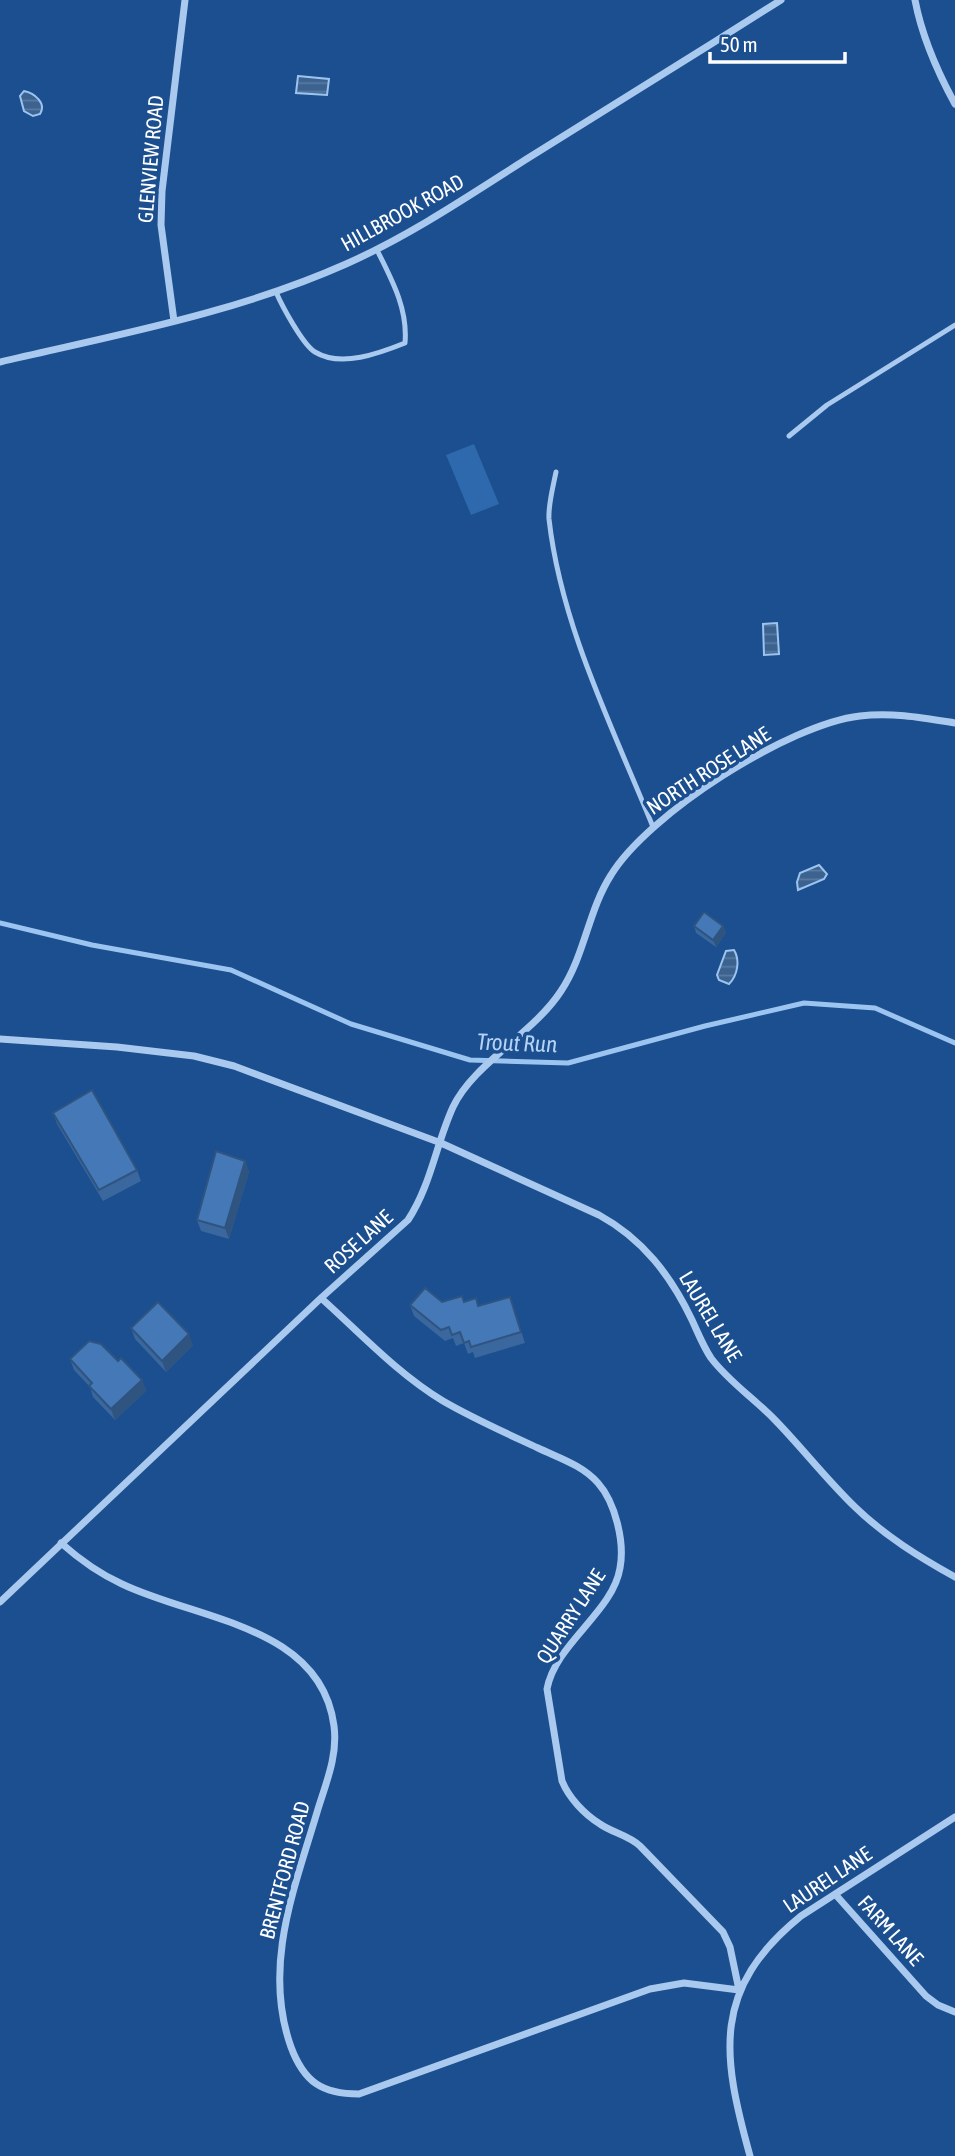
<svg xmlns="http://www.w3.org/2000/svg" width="955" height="2156" font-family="'Asap Condensed',sans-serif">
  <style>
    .pitch { fill: #2e69ad }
    .water { fill: url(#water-rules); stroke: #9cc4f0; stroke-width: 2 }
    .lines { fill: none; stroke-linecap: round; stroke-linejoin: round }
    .stream { stroke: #9cc4f0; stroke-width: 5 }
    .service { stroke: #a9c9ee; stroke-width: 5 }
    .minor { stroke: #a9c9ee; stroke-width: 7 }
    .wall { fill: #3a679d }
    .shaded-wall { fill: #305480 }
    .building { fill: #4478b7; stroke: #305480; stroke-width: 2 }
    .labels { text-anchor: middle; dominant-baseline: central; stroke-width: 7; stroke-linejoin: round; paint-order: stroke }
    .street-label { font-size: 21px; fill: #fff; stroke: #1b4f8f }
    .water-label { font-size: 23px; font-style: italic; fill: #b5d3f5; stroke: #1b4f8f }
  </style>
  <defs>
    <pattern id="water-rules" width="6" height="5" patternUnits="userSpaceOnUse" patternTransform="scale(1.75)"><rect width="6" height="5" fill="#3c6290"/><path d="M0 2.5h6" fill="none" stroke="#597aa1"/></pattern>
  </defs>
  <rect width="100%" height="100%" fill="#1b4f8f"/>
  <path class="pitch" d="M474,444l25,60 -28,11 -25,-60z"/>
  <path class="water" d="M298,76l31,3 -2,16 -31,-2z
    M24,91c10,2 23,12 16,23l-7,2 -9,-5 -4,-15z
    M777,623l2,31 -15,1 -1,-31z
    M819,865l8,9 -3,5 -26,11 -1,-8 3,-9z
    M734,950c6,10 4,25 -5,34l-10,-4 -2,-5 9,-24z"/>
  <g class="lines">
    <path class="stream" d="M0,923l92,22 139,25 120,54 119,36 98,3 137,-37 99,-23 71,5 80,35"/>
    <path class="service" d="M276,292c6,14 27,53 39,60 26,16 65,1 90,-9 3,-34 -13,-63 -28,-93
      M789,436l38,-31 128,-80
      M556,472c-3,15 -8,33 -7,47 12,107 64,209 104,308"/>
    <path class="minor" d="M915,0c7,37 22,71 40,104
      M174,321l-13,-96 1,-34 23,-191
      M0,362c116,-27 236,-49 346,-98 63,-28 121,-67 179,-104 85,-53 171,-106 256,-160
      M0,1039l117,8 77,9 40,10 207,77 158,72c44,24 72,61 93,105 6,13 11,26 19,38 18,24 44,41 65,63 27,28 51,59 79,86 30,29 64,50 100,70
      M321,1298c39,35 77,76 122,103 31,18 63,32 95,47 21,10 44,17 60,35 17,19 27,59 22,85 -7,44 -65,76 -73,121l15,92c7,17 22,33 38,43 13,9 28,11 40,22l83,86 7,15 9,43
      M61,1543c18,16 39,31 61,41 75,36 199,41 212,142 4,29 -8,57 -16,83 -23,78 -56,157 -27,238 13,35 31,47 68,47l291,-105 34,-6 55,7
      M0,1602l321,-304 87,-78c23,-35 28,-76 45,-113 20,-43 81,-74 108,-116 24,-36 27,-80 50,-116 37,-61 178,-151 249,-159 32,-4 64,2 95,7
      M835,1894l91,102 12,9 17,7
      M750,2156c-28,-101 -39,-167 51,-240l154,-99"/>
  </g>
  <path class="wall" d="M694,926h29l3,7 -10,14 -20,-14z
    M53,1113l84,57 4,11 -38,20 -46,-77z
    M245,1161l4,11 -20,67 -28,-8 -4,-11z
    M510,1297l15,46 -50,15 -2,-6 -5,2 -4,-11 -8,3 -3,-8 -8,3 -31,-25 -4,-11 32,-3h22l14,4z
    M131,1328l62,17 -27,27 -31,-33z
    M70,1359l48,2 24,19 4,11 -31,29 -22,-23 -3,-10 -16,-17z"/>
  <path class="shaded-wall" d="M723,926l3,7 -10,14 -3,-7z
    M245,1161l4,11 -20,67 -4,-11z
    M189,1334l4,11 -27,27 -4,-11z
    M142,1380l4,11 -31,29 -4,-11z"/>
  <path class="building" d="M704,912l19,14 -10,14 -19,-14z
    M92,1090l45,80 -38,20 -46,-77z
    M216,1151l29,10 -20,67 -28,-8z
    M425,1288l17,14 20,-6 2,6 12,-4 2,8 32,-9 11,35 -50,15 -2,-6 -5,2 -4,-11 -8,3 -3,-8 -8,3 -31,-25z
    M158,1302l31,32 -27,27 -31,-33z
    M89,1341l12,3 17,17 3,-3 21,22 -31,29 -22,-23 3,-3 -22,-24z"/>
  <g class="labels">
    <g class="street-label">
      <text transform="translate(150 159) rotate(-85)">GLENVIEW ROAD</text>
      <text transform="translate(402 212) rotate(-29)">HILLBROOK ROAD</text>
      <text transform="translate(708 770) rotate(-33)">NORTH ROSE LANE</text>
      <text transform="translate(358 1241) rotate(-42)">ROSE LANE</text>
      <text transform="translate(711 1316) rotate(59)">LAUREL LANE</text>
      <text transform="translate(570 1616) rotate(-57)">QUARRY LANE</text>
      <text transform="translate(284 1870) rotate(-75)">BRENTFORD ROAD</text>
      <text transform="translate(827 1879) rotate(-34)">LAUREL LANE</text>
      <text transform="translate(891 1930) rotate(48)">FARM LANE</text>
    </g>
    <g class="water-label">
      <text transform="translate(517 1043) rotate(2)">Trout Run</text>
    </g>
  </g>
  <path d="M710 52v10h135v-10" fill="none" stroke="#ffffff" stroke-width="3.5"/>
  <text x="720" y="52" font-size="21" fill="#ffffff" stroke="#1b4f8f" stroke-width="5" paint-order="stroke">50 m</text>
</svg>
